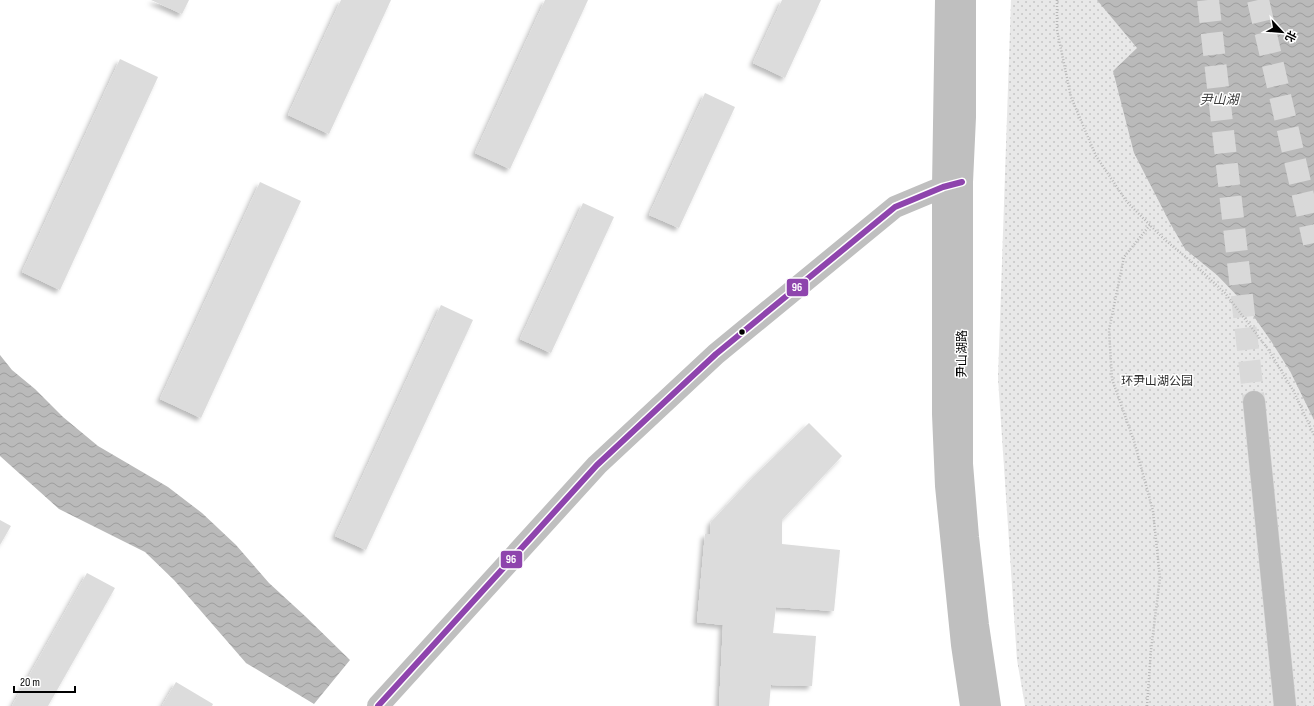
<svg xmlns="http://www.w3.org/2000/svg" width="1314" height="706" font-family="'Sofia Sans Condensed','Noto Sans SC',sans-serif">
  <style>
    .park { fill: url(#park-dots) }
    .water { fill: url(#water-waves) }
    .building { fill: #dcdcdc; filter: url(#shadow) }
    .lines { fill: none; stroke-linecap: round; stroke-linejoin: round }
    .trunk-tunnel { stroke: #d9d9d9; stroke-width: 22; stroke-dasharray: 22 11; stroke-linecap: butt }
    .trunk-casing { stroke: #dbdbdb; stroke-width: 23 }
    .path { stroke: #b8b8b8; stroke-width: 2.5; stroke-dasharray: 1 2; stroke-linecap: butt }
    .secondary { stroke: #bfbfbf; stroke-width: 22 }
    .trunk { stroke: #bdbdbd; stroke-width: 22 }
    .bus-1-casing { stroke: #fff; stroke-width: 9 }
    .bus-1 { stroke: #8e44ad; stroke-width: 6 }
    .bus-dot { fill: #000; stroke: #fff; stroke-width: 1.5 }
    .labels { text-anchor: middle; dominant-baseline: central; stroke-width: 3; stroke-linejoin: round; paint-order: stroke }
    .street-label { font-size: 12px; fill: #000; stroke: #fff }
    .park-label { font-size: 12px; fill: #2d2d2d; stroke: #fff }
    .water-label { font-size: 13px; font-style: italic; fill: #3e3e3e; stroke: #fff }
    .line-badge { stroke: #fff; stroke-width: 1.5 }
    .badge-label { font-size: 11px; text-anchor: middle; font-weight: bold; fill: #fff }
  </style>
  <defs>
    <pattern id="park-dots" width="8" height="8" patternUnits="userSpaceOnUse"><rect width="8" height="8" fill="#e8e8e8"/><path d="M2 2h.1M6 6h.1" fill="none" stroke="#c5c5c5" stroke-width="1.8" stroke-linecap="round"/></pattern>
    <pattern id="water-waves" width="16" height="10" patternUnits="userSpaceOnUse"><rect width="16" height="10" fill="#bababa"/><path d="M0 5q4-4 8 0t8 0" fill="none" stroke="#9e9e9e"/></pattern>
    <filter id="shadow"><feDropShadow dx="-3.5" dy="3.5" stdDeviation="2" flood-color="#0004"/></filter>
  </defs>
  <rect width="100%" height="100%" fill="#fff"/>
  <path class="park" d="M1011,0h303v706h-289l-8,-46 -19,-282z"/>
  <path class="water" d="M1097,0h217v420l-24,-49 -19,-30 -26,-37 -28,-29 -32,-26 -15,-26 -36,-70 -21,-82 24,-23z
    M0,355l12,15 23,19 28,28 35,29 70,41 34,26 34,32 33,38 36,33 45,44 -36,44 -68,-41 -72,-83 -29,-28 -86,-43 -59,-53z"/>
  <path class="building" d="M151,0h38l-7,14z
    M341,0h50l-62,134 -41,-19z
    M545,0h43l-78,169 -35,-16z
    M782,0h39l-36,78 -32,-15z
    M120,59l38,18 -98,213 -38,-18z
    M705,93l30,14 -56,121 -30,-13z
    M260,182l41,19 -100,217 -41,-19z
    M583,203l31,14 -63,136 -31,-14z
    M441,305l32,15 -107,230 -31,-14z
    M809,423l33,33 -60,64v24l58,6 -6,61 -58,-4 -3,26 43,3 -4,50 -41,-1 -2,21h-50l4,-81 -26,-3 8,-88h5l1,-12 42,-45z
    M0,520l11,6 -11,19z
    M87,573l28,15 -67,118h-36z
    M176,682l37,22 -1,2h-50z"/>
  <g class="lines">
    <path class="trunk-tunnel" d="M1208,0l46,402
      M1258,0l56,243"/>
    <defs>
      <path id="trunk" d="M1254,402l31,304"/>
    </defs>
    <use href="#trunk" class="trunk-casing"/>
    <path class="path" d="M1057,0v30l14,67 25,59 31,46 38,38 28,23 32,30 43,56 26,43 20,43
      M1147,706l4,-56 9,-72 -7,-67 -19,-70 -22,-62 -3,-49 15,-73 26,-32"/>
    <path class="secondary" d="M946,0l-3,187v227l3,72 16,159 9,61
      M965,0v117l-3,65v282l6,73 10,88 12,81
      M378,706l219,-241 119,-111 179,-147 48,-20 19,-5"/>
    <use href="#trunk" class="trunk"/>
    <defs>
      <path id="bus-1" d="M378,706l219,-241 119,-111 179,-147 48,-20 19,-5"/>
    </defs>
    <use href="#bus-1" class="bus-1-casing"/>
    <use href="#bus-1" class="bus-1"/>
  </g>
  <circle class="bus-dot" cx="742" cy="332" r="3.5"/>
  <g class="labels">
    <g class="street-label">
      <text transform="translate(962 354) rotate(-90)">尹山湖路</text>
    </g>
    <g class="park-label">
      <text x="1157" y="381">环尹山湖公园</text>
    </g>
    <g class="water-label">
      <text x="1219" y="100">尹山湖</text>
    </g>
  </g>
  <g class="line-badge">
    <rect x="786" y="278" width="23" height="19" rx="4" fill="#8e44ad"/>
    <rect x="500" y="550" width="23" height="19" rx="4" fill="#8e44ad"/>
  </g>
  <g class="badge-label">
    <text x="797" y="291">96</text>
    <text x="511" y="563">96</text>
  </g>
  <g transform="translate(1282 32) rotate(116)" stroke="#ffffff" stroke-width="3" paint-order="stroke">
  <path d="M0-3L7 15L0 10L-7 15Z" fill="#000000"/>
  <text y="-6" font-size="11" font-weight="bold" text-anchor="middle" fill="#000000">北</text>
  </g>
  <path d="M14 686v6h61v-6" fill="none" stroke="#000000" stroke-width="2"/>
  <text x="20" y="686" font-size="12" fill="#000000" stroke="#ffffff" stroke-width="3" paint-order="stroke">20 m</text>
</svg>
